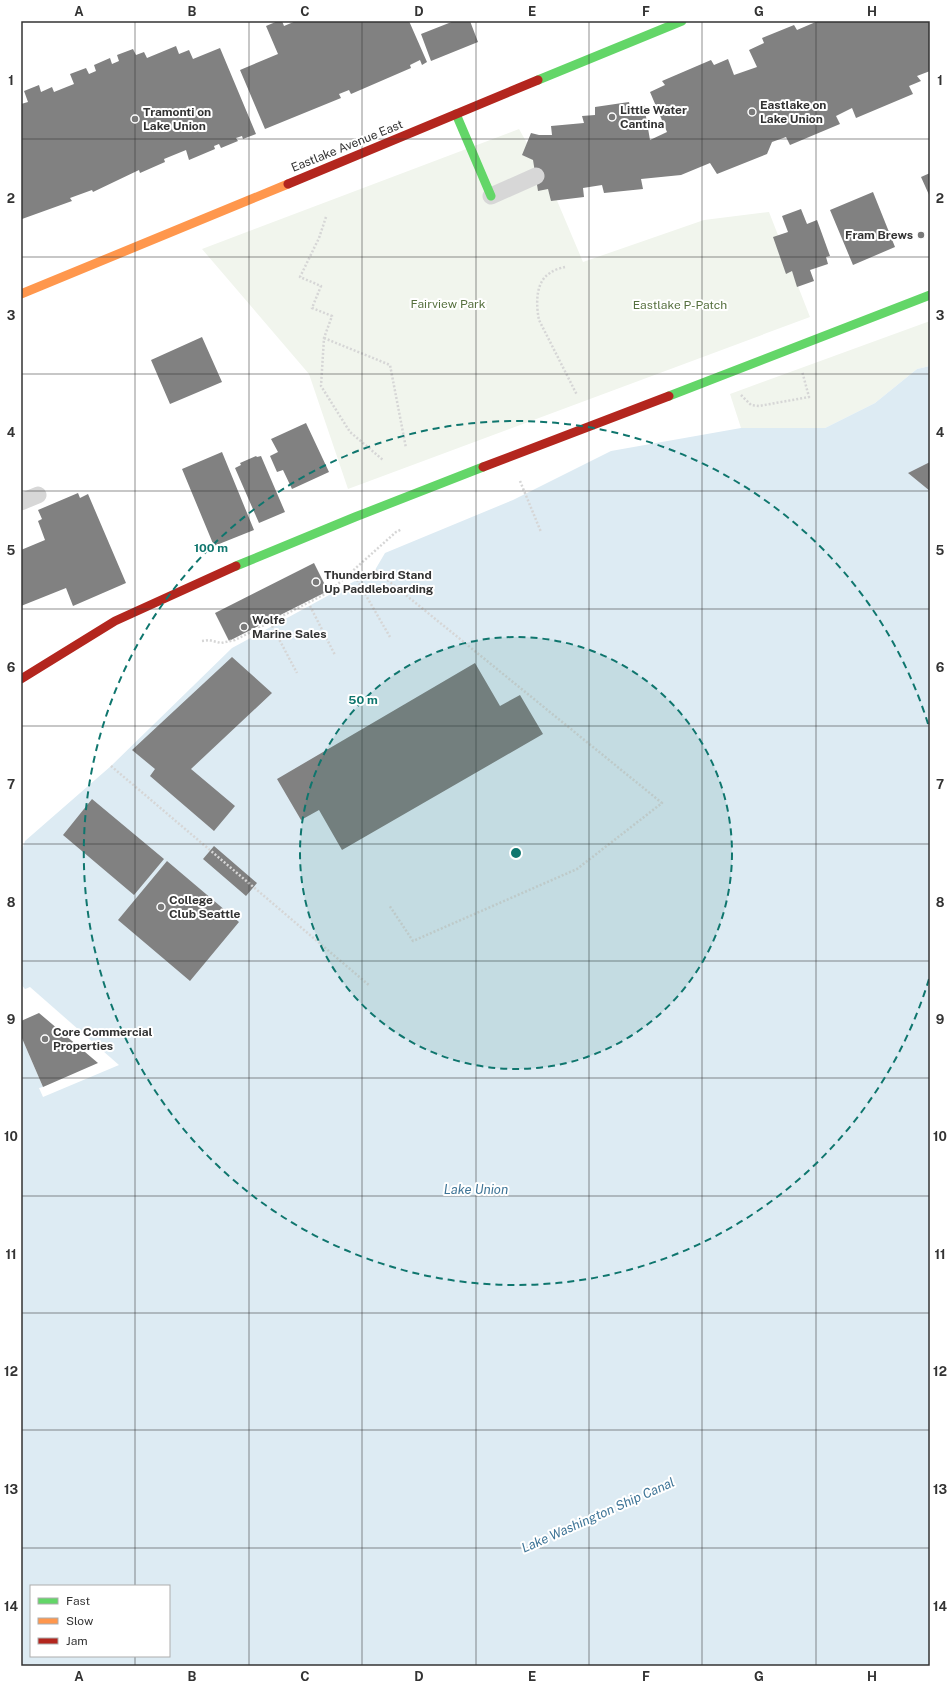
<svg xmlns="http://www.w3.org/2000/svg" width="951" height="1687" font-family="'Public Sans',sans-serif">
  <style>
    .green { fill: #f1f5ed }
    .water { fill: #ddebf3; fill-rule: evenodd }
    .pier { fill: #fff }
    .building { fill: #818181 }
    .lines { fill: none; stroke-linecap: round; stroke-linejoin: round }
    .path { stroke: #d6d6d6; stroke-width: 2.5; stroke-dasharray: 2 2; stroke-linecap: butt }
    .lane { stroke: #d7d7d7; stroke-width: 17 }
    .fast { stroke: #63d668; stroke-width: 9 }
    .slow { stroke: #ff974d; stroke-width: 9 }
    .jam { stroke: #b3261e; stroke-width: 9 }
    .grid { fill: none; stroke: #333; stroke-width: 1; stroke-opacity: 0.55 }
    .ring { fill: none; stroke: #0f766e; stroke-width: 2; stroke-dasharray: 7 5 }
    .poi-dot { fill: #7a7a7a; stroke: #fff; stroke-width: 1.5 }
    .labels { text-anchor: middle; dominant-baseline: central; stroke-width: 4; stroke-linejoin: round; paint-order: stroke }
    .poi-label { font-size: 12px; font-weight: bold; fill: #333; stroke: #fff; text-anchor: start }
    .street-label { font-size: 12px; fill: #333; stroke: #fff }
    .park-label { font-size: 12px; fill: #56703f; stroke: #fff }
    .water-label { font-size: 13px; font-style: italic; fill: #3f7597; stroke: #fff }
    .centre { fill: #0f766e; stroke: #fff; stroke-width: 2 }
    .ring-label { font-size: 12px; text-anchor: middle; font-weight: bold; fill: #0f766e; stroke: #fff; stroke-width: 4; stroke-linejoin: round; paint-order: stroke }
    .neatline { fill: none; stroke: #333; stroke-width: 1.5 }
    .grid-label { font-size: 13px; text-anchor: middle; font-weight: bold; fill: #333 }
  </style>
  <rect width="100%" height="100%" fill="#fff"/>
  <path class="green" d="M519,129l31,55 33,78 121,-42 65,-8 41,105 -462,172 -39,-115 -107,-125z
    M930,321v45l-13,3 -42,34 -50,25h-84l-11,-34z"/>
  <path class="water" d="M930,366v1300h-909v-663l11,-5 -11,-14v-131l4,-12 86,-75 121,-118 143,-78 10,-17 128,-53 98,-49 130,-23h84l50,-25 42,-34zM31,1586h138v70h-138z"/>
  <path class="pier" d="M30,987l89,78 -76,32 -4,-9 4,-1 -22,-51v-36l8,-3 -6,-7z"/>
  <path class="building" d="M278,21h4l2,5 12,-5h113l18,41 -5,3 -2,-5 -10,5 1,3 -60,26 -2,-4 -10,4 2,4 -76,31 -25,-59 38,-16 -12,-28z
    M454,21h16l8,21 -47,19 -10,-27z
    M818,21h112v50l-13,5 4,5 -12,5 4,8 -57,24 -4,-10 -16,8 4,8 -50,21 -4,-8 -14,5 -5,12 -50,20 -7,-11 -29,12 -40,4 2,10 -39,4 -2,-8 -19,3 1,9 -33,4 -3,-12 -10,2 -5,-31 -11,-5 9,-22 8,2h13l-1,-9 33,-3 -2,-7 13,-1v-8l34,-5 1,5 14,-2 6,35 17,-8 -17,-40 15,-7 -3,-4 49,-21 3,5 14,-6 6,16 23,-8 -8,-17 15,-7 -2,-5 32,-13 3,5z
    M176,46l3,8 10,-4 4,9 27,-11 36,86 -13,5 -1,-3 -6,2 2,3 -17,7 -2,-4 -5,2 1,3 -26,11 -3,-10 -22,9 1,3 -25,11 -1,-3 -46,22 -1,-2 -22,8 2,3 -50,18 -1,-115 7,-2 -4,-11 15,-6 2,7 11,-5 2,5 20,-8 -4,-10 16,-6 3,6 7,-3 -2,-6 16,-7 2,6 7,-3 -2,-6 16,-6 3,6 8,-3 3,6z
    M930,173v24l-9,-20z
    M873,192l22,55 -42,18 -23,-55z
    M801,209l6,15 10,-4 13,36 -4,1 2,7 -18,6 4,11 -17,6 -5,-16 -6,3 -13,-37 15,-5 -6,-16z
    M202,337l20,45 -52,22 -19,-44z
    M306,423l23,49 -37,17 -9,-19 -6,2 -7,-16 8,-4 -7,-13z
    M222,452l32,78 -40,16 -32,-77z
    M256,456l1,1 4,-1 24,56 -26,11 -24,-55 6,-3 -1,-2z
    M930,462v29l-22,-18z
    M78,493l2,5 8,-4 38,89 -53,23 -7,-18 -45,18v-56l24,-10 -7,-19 4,-2 -4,-9z
    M314,563l14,28 -99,50 -14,-28z
    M232,657l40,36 -81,76 44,37 -21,25 -64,-55 5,-7 -23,-19z
    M475,663l25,43 20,-11 23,39 -201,116 -23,-40 -18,10 -24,-41z
    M92,799l72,60 -30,36 -71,-60z
    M214,846l43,37 -11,13 -43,-37z
    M167,861l72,61 -49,59 -72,-61z
    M39,1013l59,50 -55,24 -22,-51v-15z"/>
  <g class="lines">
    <path class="path" d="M326,217l-7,21 -19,39 21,9 -9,22 20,8 -8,22 -3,48 29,46 33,28
      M565,267c-5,1 -11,3 -15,6 -15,9 -14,32 -11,47l38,75
      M324,338l66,27 16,83
      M741,395l10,10 8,1 50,-9 -7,-26
      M520,481l21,51
      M375,570l287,233 -85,66 -164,72 -24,-36
      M357,580l33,57
      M310,606l25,49
      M272,626l25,47
      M202,641l7,-1 12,3 14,-3 94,-48 67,-60 6,-3
      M111,766l259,220"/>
    <path class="lane" d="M491,196l45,-20
      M21,502l17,-7"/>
    <path class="fast" d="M538,80l144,-59
      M456,114l35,82
      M669,396l261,-101
      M236,566l119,-49 128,-50"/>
    <path class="slow" d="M21,294l267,-110"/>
    <path class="jam" d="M288,184l250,-104
      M483,467l186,-71
      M21,679l94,-58 121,-55"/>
  </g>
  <path class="grid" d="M135,21v1565M249,21v1645M362,21v1645M476,21v1645M589,21v1645M702,21v1645M816,21v1645M21,139h909M21,257h909M21,374h909M21,491h909M21,609h909M21,726h909M21,844h909M21,961h909M21,1078h909M21,1196h909M21,1313h909M21,1430h909M21,1548h909M135,1656v10"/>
  <circle cx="516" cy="853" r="216" fill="#0f766e" fill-opacity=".12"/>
  <g class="ring">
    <circle cx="516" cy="853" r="216"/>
    <path d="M929 979A432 432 0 1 1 929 727"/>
  </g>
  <g class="poi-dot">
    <circle cx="752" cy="112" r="4"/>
    <circle cx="612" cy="117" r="4"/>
    <circle cx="135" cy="119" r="4"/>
    <circle cx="921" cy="235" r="4"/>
    <circle cx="316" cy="582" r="4"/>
    <circle cx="244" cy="627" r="4"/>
    <circle cx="161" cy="907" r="4"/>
    <circle cx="45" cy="1039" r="4"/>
  </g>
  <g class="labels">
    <g class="poi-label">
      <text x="760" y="105">Eastlake on<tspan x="760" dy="14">Lake Union</tspan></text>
      <text x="620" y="110">Little Water<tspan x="620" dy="14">Cantina</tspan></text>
      <text x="143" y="112">Tramonti on<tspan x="143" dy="14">Lake Union</tspan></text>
      <text x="913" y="235" text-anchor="end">Fram Brews</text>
      <text x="324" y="575">Thunderbird Stand<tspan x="324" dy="14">Up Paddleboarding</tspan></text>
      <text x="252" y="620">Wolfe<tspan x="252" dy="14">Marine Sales</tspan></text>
      <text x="169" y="900">College<tspan x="169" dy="14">Club Seattle</tspan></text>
      <text x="53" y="1032">Core Commercial<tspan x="53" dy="14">Properties</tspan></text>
    </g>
    <g class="street-label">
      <text transform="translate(347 146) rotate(-22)">Eastlake Avenue East</text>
    </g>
    <g class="park-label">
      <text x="448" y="304">Fairview Park</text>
      <text x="680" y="305">Eastlake P-Patch</text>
    </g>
    <g class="water-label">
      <text x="476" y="1189">Lake Union</text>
      <text transform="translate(598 1515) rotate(-24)">Lake Washington Ship Canal</text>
    </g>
  </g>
  <circle cx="516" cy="853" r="6" class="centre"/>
  <g class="ring-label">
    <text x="211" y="552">100 m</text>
    <text x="363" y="704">50 m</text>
  </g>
  <rect width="951" height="1687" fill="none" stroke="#ffffff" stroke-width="44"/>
  <rect x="30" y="1585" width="140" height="72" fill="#ffffff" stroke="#adadad"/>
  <rect x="38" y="1598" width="20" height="6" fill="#63d668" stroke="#adadad"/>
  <text x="66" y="1605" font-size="12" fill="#333333">Fast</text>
  <rect x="38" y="1618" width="20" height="6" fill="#ff974d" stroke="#adadad"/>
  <text x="66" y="1625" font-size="12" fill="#333333">Slow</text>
  <rect x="38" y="1638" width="20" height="6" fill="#b3261e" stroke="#adadad"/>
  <text x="66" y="1645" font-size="12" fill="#333333">Jam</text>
  <rect x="22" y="22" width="907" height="1643" class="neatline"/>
  <g class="grid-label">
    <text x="79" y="16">A</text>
    <text x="192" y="16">B</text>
    <text x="305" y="16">C</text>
    <text x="419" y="16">D</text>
    <text x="532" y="16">E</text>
    <text x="646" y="16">F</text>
    <text x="759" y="16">G</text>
    <text x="872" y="16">H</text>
    <text x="11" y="85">1</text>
    <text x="940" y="85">1</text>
    <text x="11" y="203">2</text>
    <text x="940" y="203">2</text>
    <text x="11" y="320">3</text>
    <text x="940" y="320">3</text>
    <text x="11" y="437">4</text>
    <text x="940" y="437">4</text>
    <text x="11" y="555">5</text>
    <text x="940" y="555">5</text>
    <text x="11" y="672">6</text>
    <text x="940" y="672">6</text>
    <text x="11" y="789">7</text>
    <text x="940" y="789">7</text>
    <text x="11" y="907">8</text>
    <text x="940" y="907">8</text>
    <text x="11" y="1024">9</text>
    <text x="940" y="1024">9</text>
    <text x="11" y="1141">10</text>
    <text x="940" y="1141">10</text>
    <text x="11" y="1259">11</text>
    <text x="940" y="1259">11</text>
    <text x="11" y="1376">12</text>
    <text x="940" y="1376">12</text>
    <text x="11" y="1494">13</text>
    <text x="940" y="1494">13</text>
    <text x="11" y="1611">14</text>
    <text x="940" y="1611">14</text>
    <text x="79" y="1681">A</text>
    <text x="192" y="1681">B</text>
    <text x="305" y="1681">C</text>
    <text x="419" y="1681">D</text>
    <text x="532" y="1681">E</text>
    <text x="646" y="1681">F</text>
    <text x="759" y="1681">G</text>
    <text x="872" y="1681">H</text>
  </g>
</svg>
